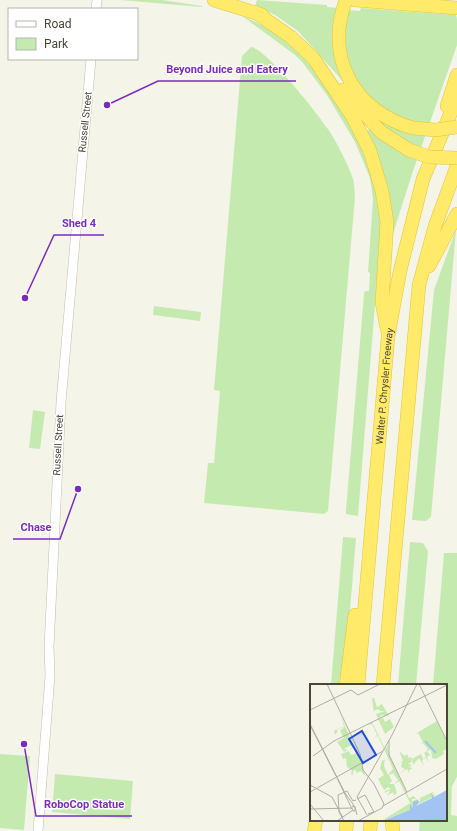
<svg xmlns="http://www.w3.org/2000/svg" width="457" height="831" font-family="Roboto,sans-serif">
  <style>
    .green { fill: #c5eab0 }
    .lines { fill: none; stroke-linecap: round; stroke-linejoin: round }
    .minor-casing { stroke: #c1beab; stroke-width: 10 }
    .highway-casing { stroke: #e4c534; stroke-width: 14 }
    .minor { stroke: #fff; stroke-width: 9 }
    .highway { stroke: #ffea6a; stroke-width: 13 }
    .highway-bridge-casing { stroke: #e4c534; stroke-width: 14; stroke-linecap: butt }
    .highway-bridge { stroke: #ffea6a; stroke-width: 13 }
    .labels { text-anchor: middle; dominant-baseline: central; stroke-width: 3; stroke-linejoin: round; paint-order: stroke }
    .street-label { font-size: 10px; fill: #494537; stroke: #fff }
    .inset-river { fill: none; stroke: #a3c3f3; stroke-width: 2 }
    .inset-road { fill: none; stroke: #b0aea2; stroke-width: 1 }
    .view { fill: #1d4ed8; fill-opacity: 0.15; stroke: #1d4ed8; stroke-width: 2 }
    .inset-edge { fill: none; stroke: #494537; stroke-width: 2 }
    .leader { fill: none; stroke: #7b2cbf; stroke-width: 1.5 }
    .callout-dot { fill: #7b2cbf; stroke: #fff; stroke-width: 1.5 }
    .callout-label { font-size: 11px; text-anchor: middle; font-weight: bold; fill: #7b2cbf; stroke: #fff; stroke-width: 3; stroke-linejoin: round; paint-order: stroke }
  </style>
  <rect width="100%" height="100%" fill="#f5f4e9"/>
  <path class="green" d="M120,0h42l40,6v1z
    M257,0l70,5v2l11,1 10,79 -50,-56 -23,-16 -20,-9z
    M361,8l95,7 1,4v26l-45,129 -20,63 -25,-106 3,-2 8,9 24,15 -33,-39 18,11 16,5c-4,-5 -7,-11 -11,-15 -7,-8 -19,-13 -26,-21 -21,-24 -25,-55 -18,-84l12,1z
    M242,16c19,8 36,17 51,31 13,12 23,26 33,40 31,44 52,89 55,143l-23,286 -12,-2v-4l18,-216 1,-3h4l1,-18 -2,-1 5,-73 -3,-21 -15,-36 -28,-47 -24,-32 -8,-8z
    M251,47c16,2 67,67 77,82 7,10 22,39 25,50 2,6 1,12 2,18l-27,314 -4,3 -120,-11 4,-40h6l6,-72 -6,-1 28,-334z
    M456,230l-25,287 -5,4 -14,-1 22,-230z
    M154,306l47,6 -1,9 -47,-6z
    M33,410l12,2 -5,37 -11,-1z
    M343,537l13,1 -12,144 -1,3h-12z
    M410,542l13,1 5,8 -12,134h-18z
    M444,553h13v224l-5,9 -1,29 6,1v15h-38l1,-11h26v-135h-13z
    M0,754l30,2 -6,74 -24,-2z
    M55,774l78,7 -3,38 -78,-7z"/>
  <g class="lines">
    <defs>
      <path id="minor" d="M96,9l1,-9
        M38,831l12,-155 -1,-29 12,-245 30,-343"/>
      <g id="highway">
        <path d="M214,0l48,15"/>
        <path d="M346,0c-22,58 9,112 67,128"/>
        <path d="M355,0l102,8"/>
        <path d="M255,12l36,25 23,22 38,57 18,35 12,40 5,31 -5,81 5,26"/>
        <path d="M343,90l38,42 28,18"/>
        <path d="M447,106l10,-31"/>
        <path d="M429,266l28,-52"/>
        <path d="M346,685l9,-70"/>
        <path id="s1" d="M358,685l30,-348 12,-66 23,-92 34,-81"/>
        <path d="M383,685l36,-400 16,-59 22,-60"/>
        <path d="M392,820l1,11"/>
        <path d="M314,831l2,-11"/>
        <path d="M346,831l1,-11"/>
        <path d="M370,831l1,-11"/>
      </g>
    </defs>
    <use href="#minor" class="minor-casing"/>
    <use href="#highway" class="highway-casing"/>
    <use href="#minor" class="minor"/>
    <use href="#highway" class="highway"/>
    <defs>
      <path id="highway-bridge" d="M413,128l22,2 22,-3
        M409,150l20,7 28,1"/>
    </defs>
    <use href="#highway-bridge" class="highway-bridge-casing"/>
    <use href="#highway-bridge" class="highway-bridge"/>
  </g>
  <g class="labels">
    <g class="street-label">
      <text transform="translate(85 122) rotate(-84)">Russell Street</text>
      <text stroke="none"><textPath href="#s1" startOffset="300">Walter P. Chrysler Freeway</textPath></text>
      <text transform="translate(58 445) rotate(-87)">Russell Street</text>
    </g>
  </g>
  <g transform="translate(310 684)">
    <rect width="137" height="137" fill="#f5f4e9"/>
    <path d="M62,14h2l3,9 5,-3 7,12 -7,-1 -4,4 -2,-5 9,-3h-5l-2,-2 -4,2v3zM30,30l14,33 -5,3 4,-4h-4l-5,3 4,1 -4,2 -7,-10 7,-4 -4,-7 5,-5 -9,4 2,1 -3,4 -1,-3 1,-2 9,-4zM73,34l2,4 5,-3 4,8 -9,7 -7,-15zM127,37l10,21v7l-4,2 1,3 -8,5 -4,-1 -1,-8 -5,1 2,-2 -5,-6 -4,2 4,-3 -5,-9 -3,1zM62,38l13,27 3,-4v6l21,47 5,-2 2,3h-4v2l6,-2 2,4v-5l15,-7 -3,3 4,1 -21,11 3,-5 -6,7 -2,-4v6l-29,11 31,-19 -2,1 -11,-22 -1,1 -4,2 4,-4 -5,-7 -4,2 3,6 -3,3h5l3,9 -3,2 -1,-3 -6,4 3,-5h-2l-3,2v-2l6,-2 -3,-2 -4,3 -6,-11 6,-4 -4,-7 2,-7 3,-2 -1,7 4,9 5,-6 -15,-33 -3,1 2,-2 -5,-11 -5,1zM46,63l10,30 -5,-6 -5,2v-3l-3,1v4l-2,-1 1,-4 -5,-3 -1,-9 -3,1 -2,-5 8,-3 2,4 6,-2zM89,67l6,5 2,-2 2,4 3,-1 -1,6h-3l4,3 -4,1 5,1 -4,2 1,4 -3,-5 -8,5 6,-5 -4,-2 1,-5 -7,4 8,-5zM117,67l3,4 -3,2 2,6 -3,-5 -4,2 2,6 -5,-8 -6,7 -1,-6 9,-5 2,5 3,-2 -2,-4z" fill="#c5eab0"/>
    <path d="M137,106v31h-65l28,-11v-6l3,4v-6l4,-2 2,2 -3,4 16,-8 -1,-4 3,3z" fill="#a3c3f3"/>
    <path class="inset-river" d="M115,57l11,12"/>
    <path class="inset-road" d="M17,0l33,70 3,16 11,14 10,20 -2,4 -24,13M109,0l28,57M0,26l41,-20 7,5 22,-11M0,40l35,69 10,14 2,8M0,41l26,51M79,57v14l18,37M3,72l21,-15 113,-56M27,94l16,33h2v-4l-3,-1M0,101l22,12 11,21M0,108l73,-41M47,113l35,-62 25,-51M47,113l10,18M47,115l8,-4 9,17 -6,2M0,120l14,17M73,122l64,-37M0,125l43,-1M27,137l16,-11M34,137l-5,-9 -1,-17 9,-4 6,10 3,-1"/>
    <path class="view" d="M52,47l14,24 -13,8 -14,-24z"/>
    <rect width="137" height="137" class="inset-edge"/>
  </g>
  <path class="leader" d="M107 105L158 81H296M25 298L54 235H104M78 489L60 539H13M24 744L36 816H132"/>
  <g class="callout-dot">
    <circle cx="107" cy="105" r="4"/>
    <circle cx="25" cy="298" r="4"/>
    <circle cx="78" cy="489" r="4"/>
    <circle cx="24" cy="744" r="4"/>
  </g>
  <g class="callout-label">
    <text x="227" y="73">Beyond Juice and Eatery</text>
    <text x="79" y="227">Shed 4</text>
    <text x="36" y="531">Chase</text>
    <text x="84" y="808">RoboCop Statue</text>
  </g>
  <rect x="8" y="8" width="130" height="52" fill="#ffffff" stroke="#b6b5af"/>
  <rect x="16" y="21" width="20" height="6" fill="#ffffff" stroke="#b6b5af"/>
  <text x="44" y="28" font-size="12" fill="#494537">Road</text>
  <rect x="16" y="38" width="20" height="12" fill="#c5eab0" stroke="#b6b5af"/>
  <text x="44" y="48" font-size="12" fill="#494537">Park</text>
</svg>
